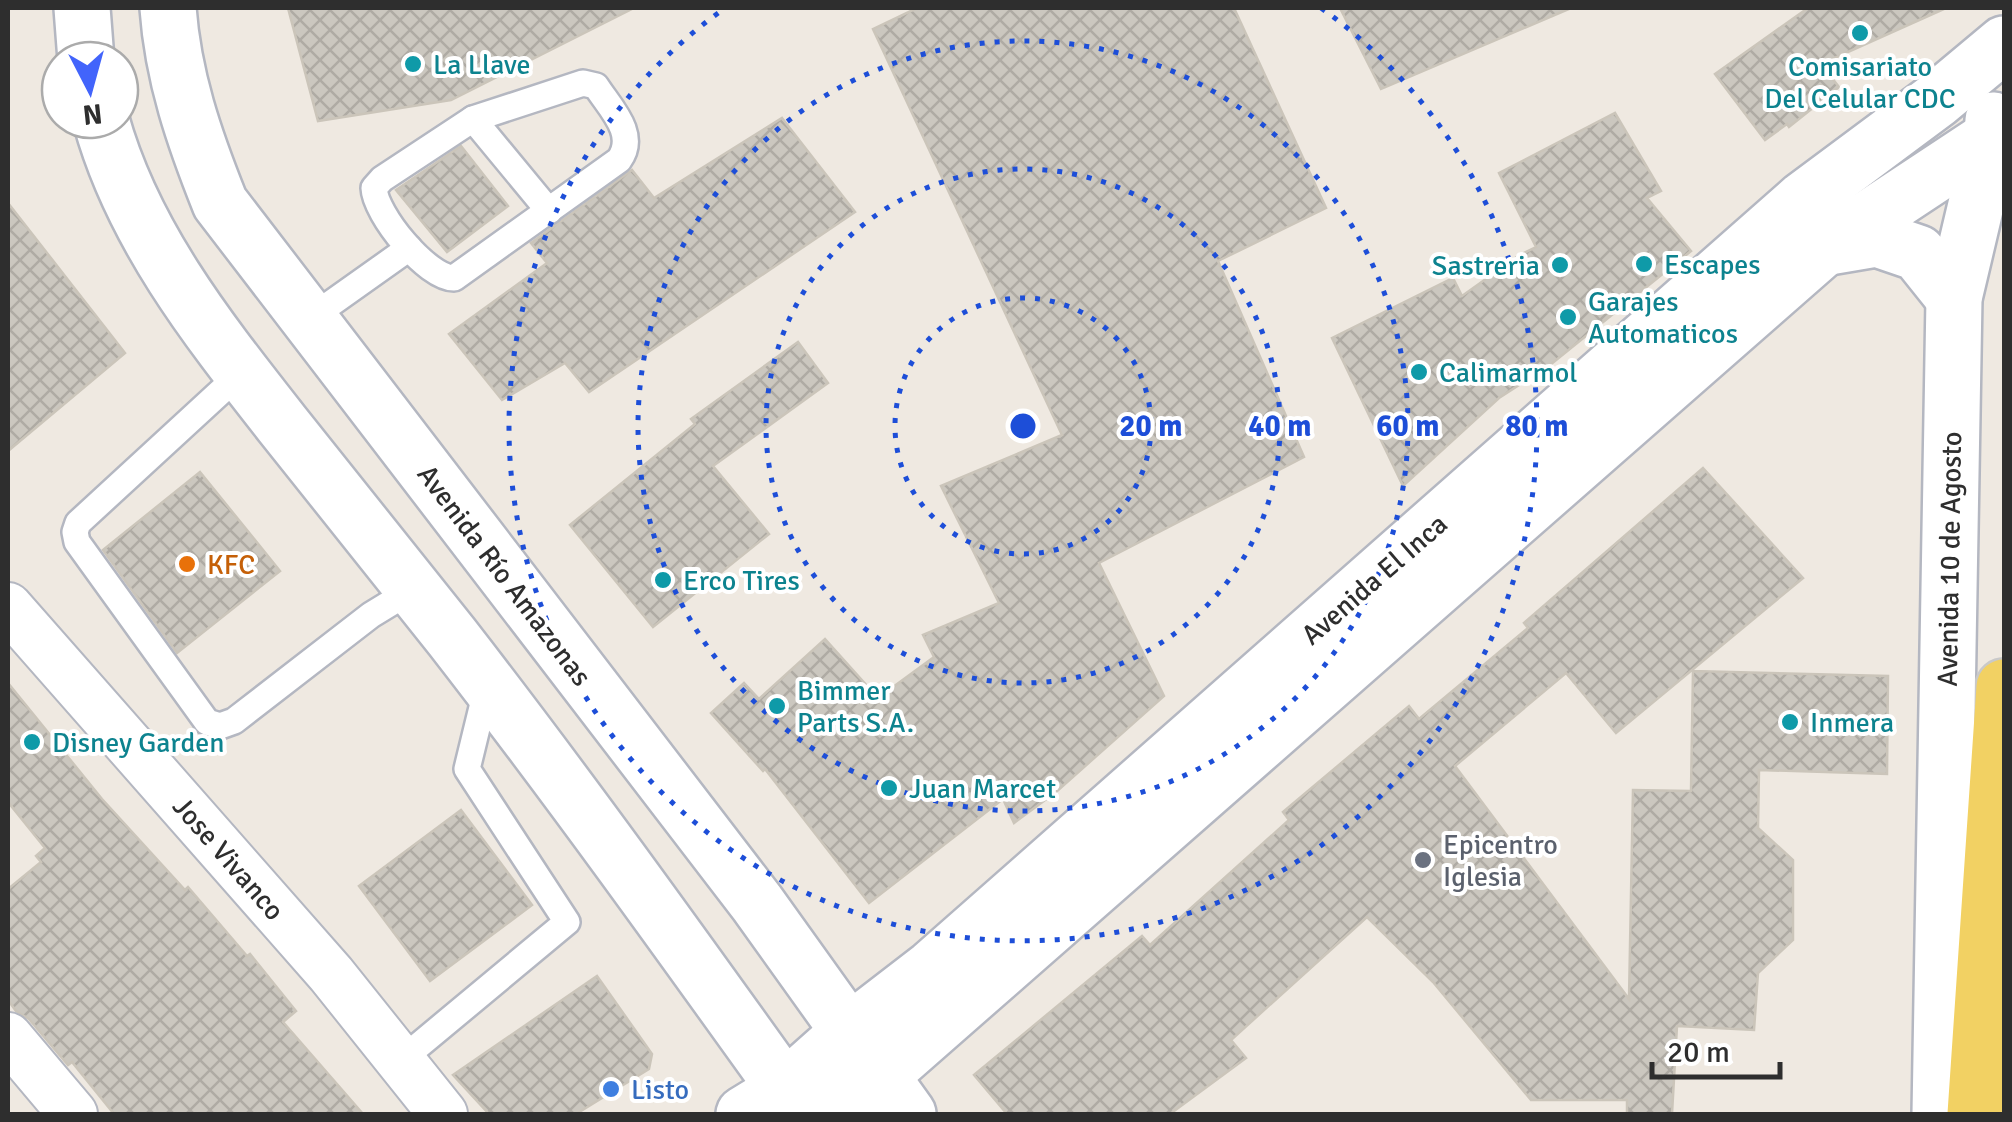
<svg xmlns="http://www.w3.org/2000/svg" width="2012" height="1122" font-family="Signika,sans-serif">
<defs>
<pattern id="building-cross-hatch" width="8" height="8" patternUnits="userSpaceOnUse" patternTransform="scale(2.5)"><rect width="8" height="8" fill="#cbc7bf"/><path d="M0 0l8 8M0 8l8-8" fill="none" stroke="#afaba4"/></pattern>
</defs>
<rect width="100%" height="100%" fill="#efe9e1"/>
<g fill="url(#building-cross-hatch)" stroke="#cbc5ba" stroke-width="2.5">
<polygon points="288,8 634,8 451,100 318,121"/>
<polygon points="917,8 1234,8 1326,208 1218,261 1304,457 1099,563 1164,696 1056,792 1014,823 1003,799 869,903 765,769 763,771 711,713 744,683 759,699 825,639 878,698 934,657 923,635 999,603 941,486 1062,435 873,29"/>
<polygon points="1340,8 1571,8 1381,89"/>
<polygon points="1808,8 1946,8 1821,64 1839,87 1789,127 1787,124 1765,140 1715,74"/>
<polygon points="1615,113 1661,191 1647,198 1691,251 1550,365 1499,398 1403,486 1332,338 1453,278 1462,296 1518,256 1536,247 1499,173"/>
<polygon points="782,118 855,212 589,392 565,363 502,400 449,334 547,263 531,243 632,170 654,198"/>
<polygon points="461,146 508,206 447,252 396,190"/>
<polygon points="8,203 125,353 8,451"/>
<polygon points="798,342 828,383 713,466 769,534 653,627 570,525 695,424 691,419"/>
<polygon points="1703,468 1803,578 1616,733 1566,673 1455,766 1629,999 1633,790 1691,791 1693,671 1888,676 1887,774 1759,770 1758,828 1793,860 1793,940 1758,973 1754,1030 1677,1026 1672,1114 1627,1114 1627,1100 1531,1100 1433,982 1367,917 1231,1040 1246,1058 1170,1114 1007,1114 974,1075 1142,936 1150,945 1289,820 1283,812 1409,706 1419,719 1528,628 1524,623"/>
<polygon points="200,472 280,571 177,653 103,550"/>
<polygon points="8,683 102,799 185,890 188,887 247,956 250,954 296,1011 283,1022 363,1114 114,1114 72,1062 68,1065 29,1019 16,1011 8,1000 8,889 41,862 36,856 45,848 8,802"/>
<polygon points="461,810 532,905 430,981 359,886"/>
<polygon points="597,976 652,1054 649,1069 576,1114 489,1114 453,1075"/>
</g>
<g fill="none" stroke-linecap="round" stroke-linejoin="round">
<defs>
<g id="lane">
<path d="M583 83 596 86C610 108 638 134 619 160L454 278C427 278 375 214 374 188L382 179 473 119Z"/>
<polyline points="473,119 549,211"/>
<polyline points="309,319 409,248"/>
<polyline points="241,373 78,523 75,532 77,542 207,722 220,726 234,721 371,615 412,590"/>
<polyline points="400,1061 567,922 467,769 487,687"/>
</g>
<g id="street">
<polyline points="8,607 331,974 443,1114"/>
<polyline points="8,1037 73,1114"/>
</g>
<g id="secondary">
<polyline points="82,8 86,60"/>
<path d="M168 8C173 77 194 138 220 203L757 903 908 1114"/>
<path d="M101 120C133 236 209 331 282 424 338 495 395 566 452 637 567 785 676 937 785 1089L808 1114"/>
<polyline points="1824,248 1877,239 1918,253 1954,298"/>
<polyline points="744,1114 785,1089 849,1032 932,968 1804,199 1937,100 2004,44"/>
<polyline points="832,1114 879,1077 1824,248 1992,137 2004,126"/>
<polyline points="1940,1114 1954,298 1992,137 1993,120"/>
</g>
<polyline id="primary" points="1975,1114 2004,687"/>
</defs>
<use href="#lane" stroke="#b4b7c1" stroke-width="30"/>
<use href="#street" stroke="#b4b7c1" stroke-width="52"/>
<use href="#secondary" stroke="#b4b7c1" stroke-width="60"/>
<use href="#primary" stroke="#c9c9c9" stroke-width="60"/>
<use href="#lane" stroke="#fff" stroke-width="25"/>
<use href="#street" stroke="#fff" stroke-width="48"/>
<use href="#secondary" stroke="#fff" stroke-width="55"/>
<use href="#primary" stroke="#f2d163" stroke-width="55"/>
</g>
<g fill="none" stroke="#1d4ed8" stroke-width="5" stroke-dasharray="5 10">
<circle cx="1023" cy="426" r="128"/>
<circle cx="1023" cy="426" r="257"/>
<circle cx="1023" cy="426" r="385"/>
<path d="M1321 8A514 514 0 1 1 725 8"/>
</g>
<g fill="#0f9aa8" stroke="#fff" stroke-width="4">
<circle cx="1860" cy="33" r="10"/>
<circle cx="413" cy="64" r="10"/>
<circle cx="1644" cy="264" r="10"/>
<circle cx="1560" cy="265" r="10"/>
<circle cx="1568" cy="317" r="10"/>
<circle cx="1419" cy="372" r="10"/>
<circle cx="663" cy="580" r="10"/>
<circle cx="777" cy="706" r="10"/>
<circle cx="1790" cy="722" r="10"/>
<circle cx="32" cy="742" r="10"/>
<circle cx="889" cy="788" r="10"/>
</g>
<circle fill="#e8710a" stroke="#fff" stroke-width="4" cx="187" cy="564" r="10"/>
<circle fill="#6b7280" stroke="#fff" stroke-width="4" cx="1423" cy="860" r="10"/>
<circle fill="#3f7fe0" stroke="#fff" stroke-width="4" cx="611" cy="1089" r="10"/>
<g text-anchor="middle" stroke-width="8" stroke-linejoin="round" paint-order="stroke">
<g font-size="28" fill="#0d838f" stroke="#fff" text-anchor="start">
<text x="433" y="74">La Llave</text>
<text x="1860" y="76" text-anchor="middle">Comisariato<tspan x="1860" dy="32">Del Celular CDC</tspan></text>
<text x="1664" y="274">Escapes</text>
<text x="1540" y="275" text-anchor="end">Sastreria</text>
<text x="1588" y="311">Garajes<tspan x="1588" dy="32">Automaticos</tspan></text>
<text x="1439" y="382">Calimarmol</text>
<text x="683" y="590">Erco Tires</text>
<text x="797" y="700">Bimmer<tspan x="797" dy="32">Parts S.A.</tspan></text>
<text x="1810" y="732">Inmera</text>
<text x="52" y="752">Disney Garden</text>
<text x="909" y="798">Juan Marcet</text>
</g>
<g font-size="28" fill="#2e2e2e" stroke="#fff">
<text transform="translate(1949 559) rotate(-89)" y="10">Avenida 10 de Agosto</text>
<text transform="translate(505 575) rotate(53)" y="10">Avenida Río Amazonas</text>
<text transform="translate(1374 579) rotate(-41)" y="10">Avenida El Inca</text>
<text transform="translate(229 858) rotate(49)" y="10">Jose Vivanco</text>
</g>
<g font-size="28" fill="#c56008" stroke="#fff" text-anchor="start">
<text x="207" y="574">KFC</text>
</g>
<g font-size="28" fill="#5b616d" stroke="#fff" text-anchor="start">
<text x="1443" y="854">Epicentro<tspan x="1443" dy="32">Iglesia</tspan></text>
</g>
<g font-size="28" fill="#366cbe" stroke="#fff" text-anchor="start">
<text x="631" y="1099">Listo</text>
</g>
</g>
<circle cx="1023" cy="426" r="15" fill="#1d4ed8" stroke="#fff" stroke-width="5"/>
<g font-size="30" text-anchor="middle" font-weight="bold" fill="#1d4ed8" stroke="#fff" stroke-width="8" stroke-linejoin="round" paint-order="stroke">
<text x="1151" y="436">20 m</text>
<text x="1280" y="436">40 m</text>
<text x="1408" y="436">60 m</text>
<text x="1537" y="436">80 m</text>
</g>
<rect width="2012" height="1122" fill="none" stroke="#2e2e2e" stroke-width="20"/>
<g transform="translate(90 90) rotate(174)"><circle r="48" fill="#ffffff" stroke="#ababab" stroke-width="2.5"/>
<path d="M0-8L18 38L0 25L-18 38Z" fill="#4264fb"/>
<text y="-15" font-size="28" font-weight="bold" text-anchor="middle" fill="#2e2e2e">N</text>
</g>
<path d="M1652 1062v15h128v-15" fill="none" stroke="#2e2e2e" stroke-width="5"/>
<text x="1667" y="1062" font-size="30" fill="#2e2e2e" stroke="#ffffff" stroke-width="8" paint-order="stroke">20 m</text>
</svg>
